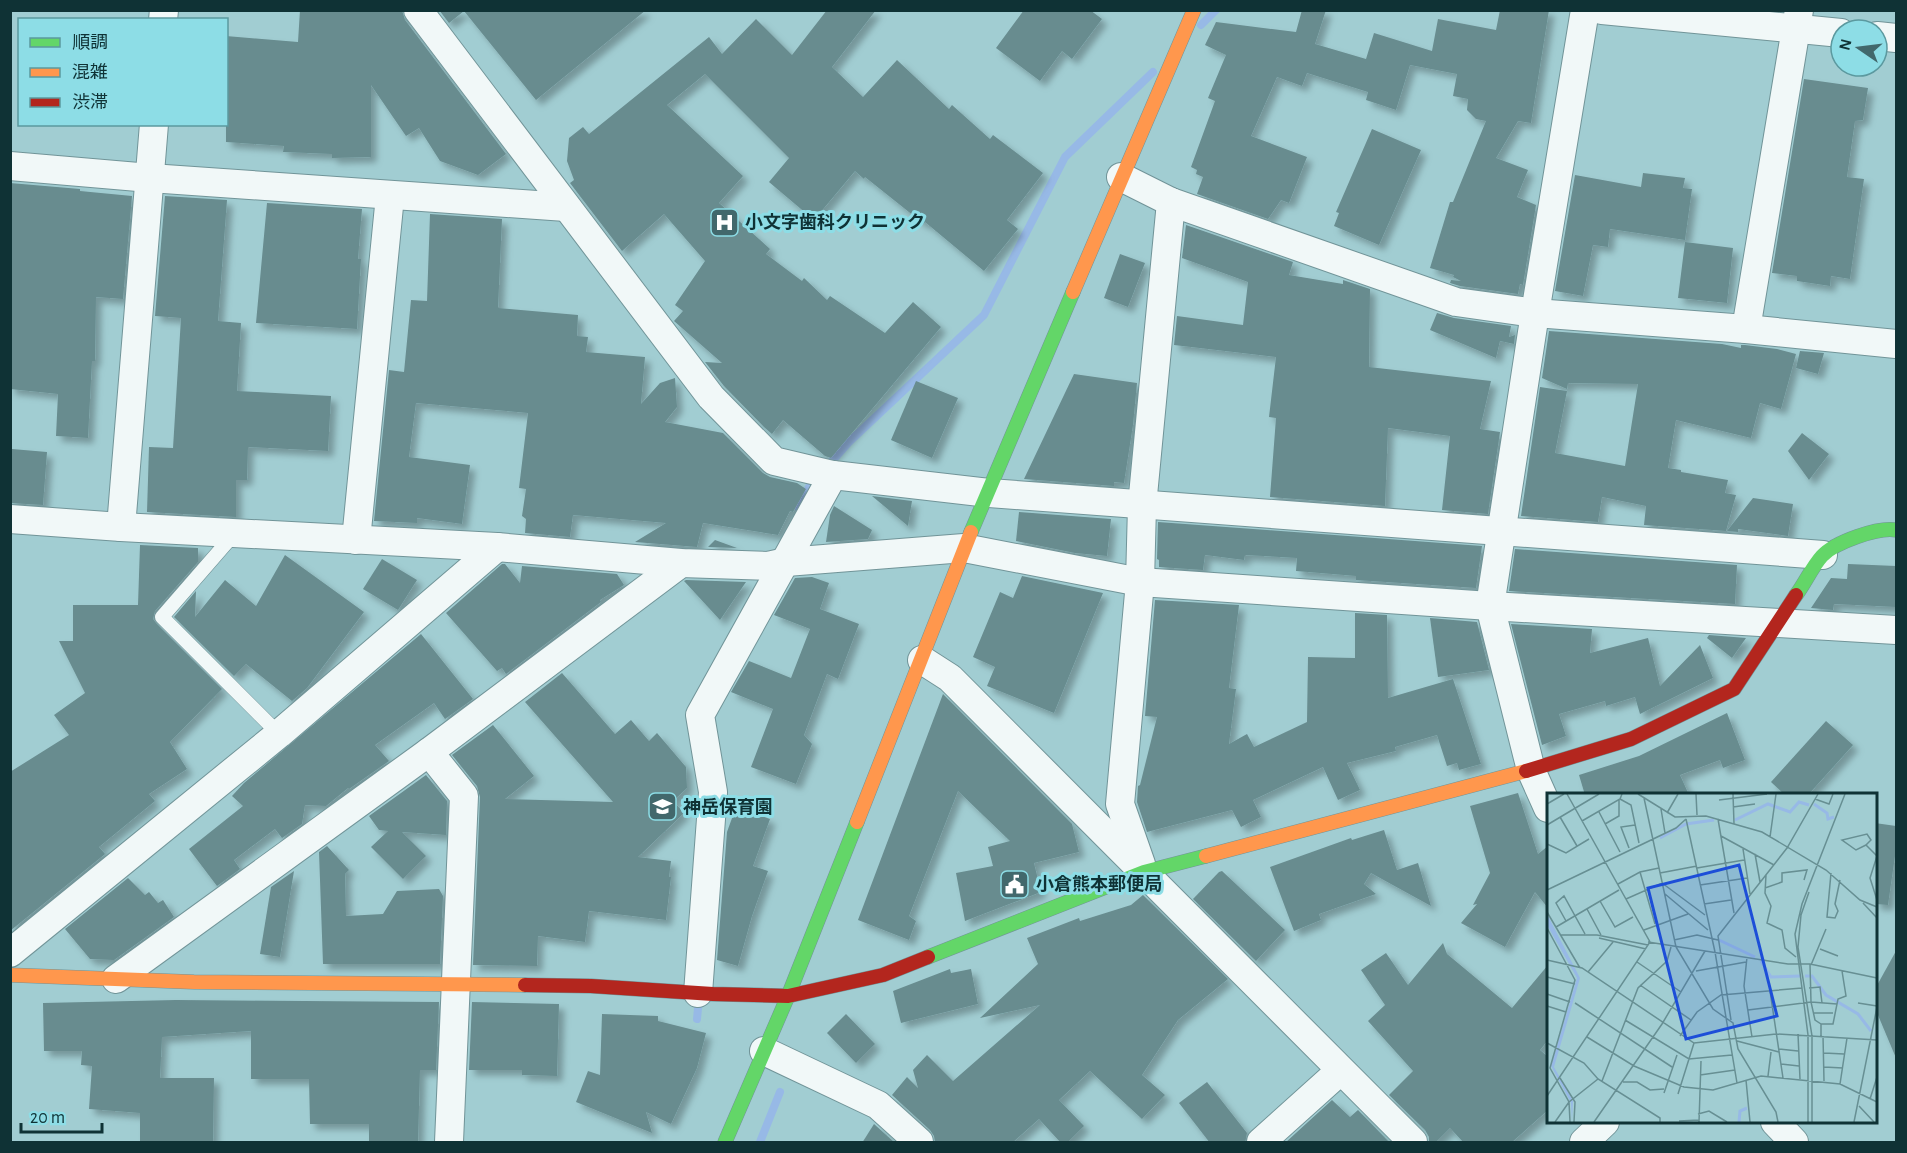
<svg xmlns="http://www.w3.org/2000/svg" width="1907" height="1153" font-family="'Alegreya Sans','Noto Sans JP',sans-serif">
<defs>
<filter id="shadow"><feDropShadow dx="5.5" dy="5.5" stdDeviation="3" flood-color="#0004"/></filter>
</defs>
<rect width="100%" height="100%" fill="#a1cdd2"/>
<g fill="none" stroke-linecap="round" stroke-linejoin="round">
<g stroke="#97b9e6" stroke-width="8">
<polyline points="1201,25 1216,10"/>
<polyline points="799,508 809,487 849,442 984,315 1065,157 1153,72"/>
<polyline points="697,1019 699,998"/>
<polyline points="760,1142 780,1092"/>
</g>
</g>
<g fill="#688c8f" filter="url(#shadow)">
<polygon points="300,10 402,10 405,20 506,154 478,175 440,161 419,128 406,136 371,85 371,157 332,158 332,154 283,152 284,146 226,142 226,36 298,42"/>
<polygon points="439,10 646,10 536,100 464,11 449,23"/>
<polygon points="827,10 876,10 832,67 863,97 897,60 949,109 952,105 990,139 993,135 1043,173 1007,220 1018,229 984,271 925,222 924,224 865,177 864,179 855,171 814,220 769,182 789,158 705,74 667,105 743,176 719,203 770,249 766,254 802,281 804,278 827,300 830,296 885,333 913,302 941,327 831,458 825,456 783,420 772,434 764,427 724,386 705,362 722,363 674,321 683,311 675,305 705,261 664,214 622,251 570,183 574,180 567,161 569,138 583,127 589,134 709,37 722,54 756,19 792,55"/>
<polygon points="1024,10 1090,10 1102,19 1072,59 1062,51 1040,81 996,48"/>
<polygon points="1302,10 1326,10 1315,44 1366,59 1374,33 1432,51 1438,19 1496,30 1500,10 1549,10 1531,123 1518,121 1496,158 1528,170 1517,197 1536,205 1523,285 1520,284 1518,294 1460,286 1450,283 1451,280 1461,281 1453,277 1454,275 1430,268 1450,202 1453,202 1486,121 1476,119 1467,110 1468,99 1453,96 1457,74 1410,65 1396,110 1366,100 1368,92 1307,73 1302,86 1277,77 1251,136 1307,157 1289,203 1281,200 1268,219 1197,194 1203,177 1196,174 1197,170 1191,167 1215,101 1208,98 1226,55 1205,45 1216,22 1296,32"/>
<polygon points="1804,79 1868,88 1863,120 1855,121 1847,177 1864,179 1850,279 1831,276 1830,286 1797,281 1797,276 1772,273"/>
<polygon points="1372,129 1421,150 1379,245 1334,226 1339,213 1336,212"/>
<polygon points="1643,173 1685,178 1683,188 1692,189 1685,240 1610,229 1608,247 1593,245 1583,296 1555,291 1575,175 1641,187"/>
<polygon points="10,183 80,189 80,191 132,196 123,299 96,297 95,361 92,361 88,438 56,436 58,394 10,389"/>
<polygon points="165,196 227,200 218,321 241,323 237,391 331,396 328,451 248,447 247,480 236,480 236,517 147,512 149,447 173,448 181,318 155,316"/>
<polygon points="267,203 362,209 358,259 361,259 357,329 256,323"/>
<polygon points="430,214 502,219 498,308 578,315 577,336 588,337 586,352 645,357 641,404 660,383 675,378 677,407 665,422 723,433 763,473 770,477 797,483 806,489 793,512 790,511 778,535 703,523 697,547 635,542 666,523 573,515 570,537 525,533 526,519 522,516 526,489 519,488 528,413 416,403 409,457 470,465 462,524 417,518 417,523 374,521 389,370 404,372 411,300 427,301"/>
<polygon points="1186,225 1293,262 1289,275 1343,284 1343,280 1370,289 1369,367 1491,381 1480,429 1500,432 1488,514 1442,510 1450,436 1388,428 1385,506 1270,497 1276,418 1269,417 1276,357 1174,345 1177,316 1243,325 1248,282 1182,258"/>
<polygon points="1685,242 1733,248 1727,303 1678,298"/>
<polygon points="1120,254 1145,263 1128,307 1104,298"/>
<polygon points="1437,313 1454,318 1511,326 1509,337 1515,335 1514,344 1500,341 1496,358 1430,330"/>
<polygon points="1549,331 1722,344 1741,348 1741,345 1745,345 1777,349 1796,354 1781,409 1760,403 1751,438 1676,420 1668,468 1681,470 1681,472 1728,480 1725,493 1736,495 1726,531 1644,525 1646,506 1602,497 1598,522 1521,516 1540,387 1567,391 1555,453 1625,466 1638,384 1568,383 1567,389 1542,378"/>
<polygon points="1800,351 1824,353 1818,374 1796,368"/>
<polygon points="1074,374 1137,383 1133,425 1124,483 1114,482 1114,486 1024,479"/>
<polygon points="916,381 958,398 932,458 891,440"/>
<polygon points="1802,433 1829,454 1809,480 1788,451"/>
<polygon points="12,449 47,452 43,505 10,503"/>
<polygon points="872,496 912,501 908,526"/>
<polygon points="1753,498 1793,504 1788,536 1738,529 1738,532 1727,531"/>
<polygon points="834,506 872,530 868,539 826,542 830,515"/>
<polygon points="1019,512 1111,519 1107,556 1075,553 1016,541"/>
<polygon points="1158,522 1482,546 1476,588 1356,580 1356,576 1296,571 1297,558 1245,555 1244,560 1205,555 1203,570 1159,567 1159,560 1157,559"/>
<polygon points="715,540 737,548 708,547"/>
<polygon points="140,545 198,548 198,562 155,611 153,619 156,623 222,689 170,742 187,769 149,794 155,801 99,847 105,854 10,931 10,772 69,735 54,715 85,693 59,641 73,641 73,605 138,605"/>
<polygon points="1515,549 1737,565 1735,604 1509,591"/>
<polygon points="285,555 364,612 307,688 292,701 246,664 234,676 174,617 196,591 195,617 225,580 256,606"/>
<polygon points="382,559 417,580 398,610 363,589"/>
<polygon points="502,564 505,564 520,583 522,566 617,574 624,585 600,600 601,602 506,674 502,668 497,671 446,613"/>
<polygon points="1848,564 1896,566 1896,607 1834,604 1833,610 1811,608 1831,578 1847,579"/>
<polygon points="1022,576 1103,593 1054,713 987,686 995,667 973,657 1000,592 1013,598"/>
<polygon points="812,577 829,583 820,609 859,624 838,679 827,674 804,735 812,744 796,784 751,767 773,709 731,692 749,661 791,678 810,629 774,615 795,578"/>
<polygon points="686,580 746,582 720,620 684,581"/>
<polygon points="1155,600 1239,605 1229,688 1236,689 1229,744 1247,734 1254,747 1307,722 1308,657 1355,658 1355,613 1387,615 1388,698 1453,679 1481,764 1459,770 1457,763 1447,766 1437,735 1395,747 1396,751 1347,763 1360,790 1338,800 1323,767 1253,800 1261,817 1241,827 1232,810 1147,832 1137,802 1138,786 1140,785 1157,717 1145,716"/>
<polygon points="1430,618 1477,622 1489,670 1438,677"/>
<polygon points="1511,624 1592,629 1590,653 1648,638 1660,686 1700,645 1713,678 1640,714 1635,697 1606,706 1605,701 1559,714 1566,736 1542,745"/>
<polygon points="421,634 473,699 445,719 434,703 375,745 389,761 349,789 348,788 326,806 305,805 302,824 282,838 275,829 234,860 240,869 217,886 189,849 243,806 232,796 244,783"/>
<polygon points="1709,635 1746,638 1732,658 1707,638"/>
<polygon points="562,673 615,734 631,720 649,741 657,733 686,767 687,788 673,801 684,813 638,857 671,861 669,877 671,877 666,920 589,911 585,942 538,936 537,966 473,965 480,797 477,786 452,755 493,725 534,776 505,799 613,802 525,702"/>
<polygon points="943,694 1072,824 1079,852 1034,863 1041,892 965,921 956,873 993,866 988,847 1010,841 958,791 909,916 916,921 909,940 858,920"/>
<polygon points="1727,713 1745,760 1723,768 1720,760 1680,775 1689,795 1585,795 1579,775 1639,756"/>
<polygon points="1826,721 1853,745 1808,795 1785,795 1771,782"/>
<polygon points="426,775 447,801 446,835 402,832 426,856 403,879 371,847 388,831 379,830 369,816"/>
<polygon points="1518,793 1538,854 1548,846 1548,908 1535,892 1505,947 1461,923 1477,904 1473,905 1490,873 1470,806"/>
<polygon points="736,807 770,819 753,866 768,871 752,916 738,966 717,960 727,832"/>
<polygon points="1875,823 1896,826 1896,849 1888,905 1875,904"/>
<polygon points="1384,830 1397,870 1418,863 1431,906 1371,873 1364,884 1376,894 1319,914 1321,920 1294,931 1270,867 1351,838 1352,840"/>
<polygon points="327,846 349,870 345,874 346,916 383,914 397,891 439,889 443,896 440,964 323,964 319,852"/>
<polygon points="294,871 280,957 260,954 271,887"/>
<polygon points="1222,871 1285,930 1256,961 1193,899 1219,872"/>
<polygon points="128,878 145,895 149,892 158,903 163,900 174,917 114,960 90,959 65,929"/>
<polygon points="1143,895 1228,979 1178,1020 1142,1075 1165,1095 1142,1119 1090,1071 1059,1100 1084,1126 1067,1143 1061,1143 1039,1119 1012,1143 935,1143 934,1136 930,1130 892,1095 907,1077 918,1088 913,1070 927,1055 953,1081 1040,1005 980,1018 1038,964 1027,938 1079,918 1080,921 1131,905"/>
<polygon points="1443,943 1447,954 1512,1008 1548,965 1548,1040 1540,1050 1548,1057 1548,1110 1511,1143 1464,1143 1450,1128 1435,1143 1429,1143 1429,1137 1425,1130 1389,1095 1413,1071 1368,1021 1385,1005 1361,970 1386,953 1408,985"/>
<polygon points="1896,951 1896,1058 1875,1008 1875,989"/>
<polygon points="950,969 951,973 971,969 978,1004 901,1023 893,991"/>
<polygon points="176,1000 439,1002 436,1070 420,1070 418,1143 369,1143 369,1124 310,1124 309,1079 251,1079 251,1031 162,1037 160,1078 214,1078 213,1143 140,1143 140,1113 89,1109 92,1066 81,1065 82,1051 44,1051 43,1003"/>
<polygon points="472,1002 559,1004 557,1076 522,1075 522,1070 469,1070"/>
<polygon points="602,1014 658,1016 658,1021 706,1033 697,1068 671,1124 646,1112 652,1133 576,1102 588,1071 600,1075"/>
<polygon points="846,1014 875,1044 856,1063 827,1033"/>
<polygon points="1207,1082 1247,1133 1245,1143 1210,1143 1179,1103"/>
<polygon points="1332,1100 1350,1117 1358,1110 1390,1143 1285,1143"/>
<polygon points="874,1124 895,1143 862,1143"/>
</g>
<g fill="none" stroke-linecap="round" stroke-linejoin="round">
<defs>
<polyline id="lane" points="235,533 162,617 279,734"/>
<g id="street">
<polyline points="418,10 711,397 774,461 833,475 989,493 1823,555"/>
<polyline points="1602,10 1841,33"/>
<polyline points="163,20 164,10"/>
<polyline points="1877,36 1896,38"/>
<polyline points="10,166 150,178 566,207"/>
<polyline points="1121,177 1171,202 1456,302 1535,313 1746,329 1896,344"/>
<polyline points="1746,329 1799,10"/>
<polyline points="10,519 121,527 497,547 681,563 768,566 786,562 964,548 1140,582 1490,606 1896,630"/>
<polyline points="121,527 154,124"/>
<polyline points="356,540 390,196"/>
<polyline points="922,660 950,678 1413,1142"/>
<polyline points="429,752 464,796 449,1142"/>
<polyline points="1548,808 1531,770 1490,606 1535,313 1585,10"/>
<polyline points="1141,864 1120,804 1140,582 1142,506 1171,202"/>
<polyline points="10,953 279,734 497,547"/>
<polyline points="116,979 429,752 681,563"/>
<polyline points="698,993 713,792 700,715 833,475"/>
<polyline points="764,1051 878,1105 919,1142"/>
<polyline points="1775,1122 1794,1142"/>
<polyline points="1261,1142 1340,1071"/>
<polyline points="1584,1142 1605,1122"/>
</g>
<g id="fast">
<polyline points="971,532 1073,292"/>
<path d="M1796 595C1805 583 1812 567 1822 556 1835 542 1878 527 1896 530"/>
<polyline points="928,957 1144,872 1206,856"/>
<polyline points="725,1142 788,996 857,822"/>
</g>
<g id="slow">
<polyline points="1073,292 1194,10"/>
<polyline points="857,822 971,532"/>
<polyline points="1206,856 1526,771"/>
<polyline points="10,975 194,982 525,985"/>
</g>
<g id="jam">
<polyline points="1526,771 1631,739 1734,689 1796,595"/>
<polyline points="525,985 591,986 713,994 788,996 883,975 928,957"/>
</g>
</defs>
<use href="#lane" stroke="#719498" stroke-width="15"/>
<use href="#street" stroke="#719498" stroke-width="30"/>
<use href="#fast" stroke="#719498" stroke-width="15"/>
<use href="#slow" stroke="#719498" stroke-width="15"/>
<use href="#jam" stroke="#719498" stroke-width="15"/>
<use href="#lane" stroke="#f1f8f8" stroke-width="14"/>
<use href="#street" stroke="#f1f8f8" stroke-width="28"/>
<use href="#fast" stroke="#63d668" stroke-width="14"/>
<use href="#slow" stroke="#ff974d" stroke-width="14"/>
<use href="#jam" stroke="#b3261e" stroke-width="14"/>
</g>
<defs>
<symbol id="hospital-square" viewBox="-11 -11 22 22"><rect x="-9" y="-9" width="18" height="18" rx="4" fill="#42686c" stroke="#8ddde6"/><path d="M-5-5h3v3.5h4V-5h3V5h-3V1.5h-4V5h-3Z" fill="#fff"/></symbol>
<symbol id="school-square" viewBox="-11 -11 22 22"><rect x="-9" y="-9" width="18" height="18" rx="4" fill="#42686c" stroke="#8ddde6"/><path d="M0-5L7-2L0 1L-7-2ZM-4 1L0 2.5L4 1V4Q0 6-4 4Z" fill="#fff"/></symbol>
<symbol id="civic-square" viewBox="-11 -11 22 22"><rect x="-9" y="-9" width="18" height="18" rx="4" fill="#42686c" stroke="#8ddde6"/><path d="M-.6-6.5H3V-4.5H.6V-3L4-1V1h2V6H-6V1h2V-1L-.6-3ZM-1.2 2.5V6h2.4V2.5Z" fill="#fff"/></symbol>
</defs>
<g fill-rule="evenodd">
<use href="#hospital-square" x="708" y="206" width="33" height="33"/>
<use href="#school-square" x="646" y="790" width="33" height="33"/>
<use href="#civic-square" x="998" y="868" width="33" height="33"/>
</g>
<g text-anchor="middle" stroke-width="6" stroke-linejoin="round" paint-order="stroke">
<g font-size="18" font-weight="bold" fill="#0f3235" stroke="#8ddde6" text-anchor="start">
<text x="745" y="228">小文字歯科クリニック</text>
<text x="683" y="813">神岳保育園</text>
<text x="1036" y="890">小倉熊本郵便局</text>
</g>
</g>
<g transform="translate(1547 793)">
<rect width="330" height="330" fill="#a1cdd2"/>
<path d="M0 121 33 185 7 274 26 308 25 328 24 310 4 273 30 185 0 132Z" fill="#97b9e6"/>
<path fill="none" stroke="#97b9e6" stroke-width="3" d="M267 11 280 20 281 26 287 24M188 27 221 11 243 19 252 9 262 12M113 45 139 31 167 27M172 147 208 164M214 168 224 184 253 183M258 183H265L279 202 311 221 324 238M192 329 193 318 200 315"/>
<path fill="none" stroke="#678f93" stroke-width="1.5" d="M91 1 128 24 159 23 215 39 279 77 313 107 330 114M149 1 150 22M186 1 187 31M97 5 129 154 166 216 186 230 191 256 229 319 231 329M73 6 84 12 92 50M268 6 282 11 286 1M172 7 220 1M0 11 17 1M186 14 208 11M114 16 118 40M52 19 73 59M120 20 131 1M13 24 30 53M139 26 168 159 190 290M171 26 187 120M35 28 73 6 75 1M58 31 72 23V7M0 32 52 1M174 43 227 72M223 44 229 1M0 51 19 60 42 46M319 52 309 57 295 47 320 41 324 47 319 52 330 63M82 55 74 34 88 32M196 56 203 101M208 61 213 89M330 63 323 85 330 107M150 75 197 67M93 79 108 131M113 80 150 73M284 80 280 124 288 125 291 118 288 111 293 87M219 82 218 100 224 113 220 130 235 137 238 155 249 164M71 91 93 79 112 75M153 92 200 85M218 95 235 89V80L260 77 257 87M0 97 129 35 139 26M262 99 254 122 251 154 265 243V329M118 101 161 137M79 106 115 90 158 122M53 108 68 134 86 124M316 110 330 125M157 111 184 107M40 116 54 142M0 119 33 175M19 128 9 110 17 103 38 141M9 134 72 97M0 135 28 187 3 275 22 309 23 329M97 137 141 121M14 142H50L101 152M52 145 99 156M127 147 150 142 171 147M101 149 241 171H263L330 185M273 156 291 163M200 164 197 193 205 244M0 167 35 175 147 250 229 241 330 247M90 169 134 199M263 171 264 209 268 227 274 231M264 172 279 136M149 178 199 169M41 179 66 149M0 184 28 191M93 192 144 227M262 195 273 194 275 210M223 198 236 285M0 201 23 209M28 210 125 274M311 210 330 213M0 213 19 219M201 217 264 209 290 211M267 220H286M78 227 142 266 185 262M184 227 171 143 240 55 271 1M251 241 253 286M133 243 150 219 174 202 255 195M274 243V231H286L291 206 299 203 295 178M276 243 277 288M40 244 87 273 137 294 166 297 214 283 293 291 330 309M190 248 232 259M0 250 37 270 51 286 113 325V329M232 256 251 258M277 260 297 261M234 271 252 273M277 274 296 275M153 282 188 277M221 283 224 259M13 285 28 309 27 329M199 287 203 329M55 288 91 195 120 168 124 154M76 289H90L103 297 117 296M293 291 300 245M117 300 130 262M131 301 147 250M0 303 103 149 20 1M323 306 330 284M312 313 327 329M151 321 162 318 180 329M132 328 152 327M8 329 22 309 51 286M47 329 115 231 158 158M152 329 154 268M261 329V242L248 141 255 111 298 1M307 329 330 214"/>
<path fill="#1d4ed8" fill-opacity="0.15" stroke="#1d4ed8" stroke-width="3" d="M192 72 230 223 139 246 101 95Z"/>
<rect width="330" height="330" fill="none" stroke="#0f3235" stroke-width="3"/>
</g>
<rect width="1907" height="1153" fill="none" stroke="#0f3235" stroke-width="24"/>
<rect x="18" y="18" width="210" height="108" fill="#8ddde6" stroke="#5b999f" stroke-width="1.5"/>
<rect x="30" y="38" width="30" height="9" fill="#63d668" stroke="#5b999f" stroke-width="1.5"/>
<text x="72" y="48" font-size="18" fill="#0f3235">順調</text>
<rect x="30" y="68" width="30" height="9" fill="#ff974d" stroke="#5b999f" stroke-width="1.5"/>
<text x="72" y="78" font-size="18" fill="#0f3235">混雑</text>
<rect x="30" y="98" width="30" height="9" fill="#b3261e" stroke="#5b999f" stroke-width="1.5"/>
<text x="72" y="108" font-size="18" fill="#0f3235">渋滞</text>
<g transform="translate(1859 48) rotate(284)"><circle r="28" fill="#8ddde6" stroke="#5b999f" stroke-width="1.5"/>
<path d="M0-4.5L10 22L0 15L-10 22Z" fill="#42686c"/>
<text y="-9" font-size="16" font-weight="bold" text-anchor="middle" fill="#0f3235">N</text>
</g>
<path d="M21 1123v9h81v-9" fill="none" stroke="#0f3235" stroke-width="3"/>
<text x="30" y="1123" font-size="18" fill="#0f3235" stroke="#8ddde6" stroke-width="4.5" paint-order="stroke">20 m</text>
</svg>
